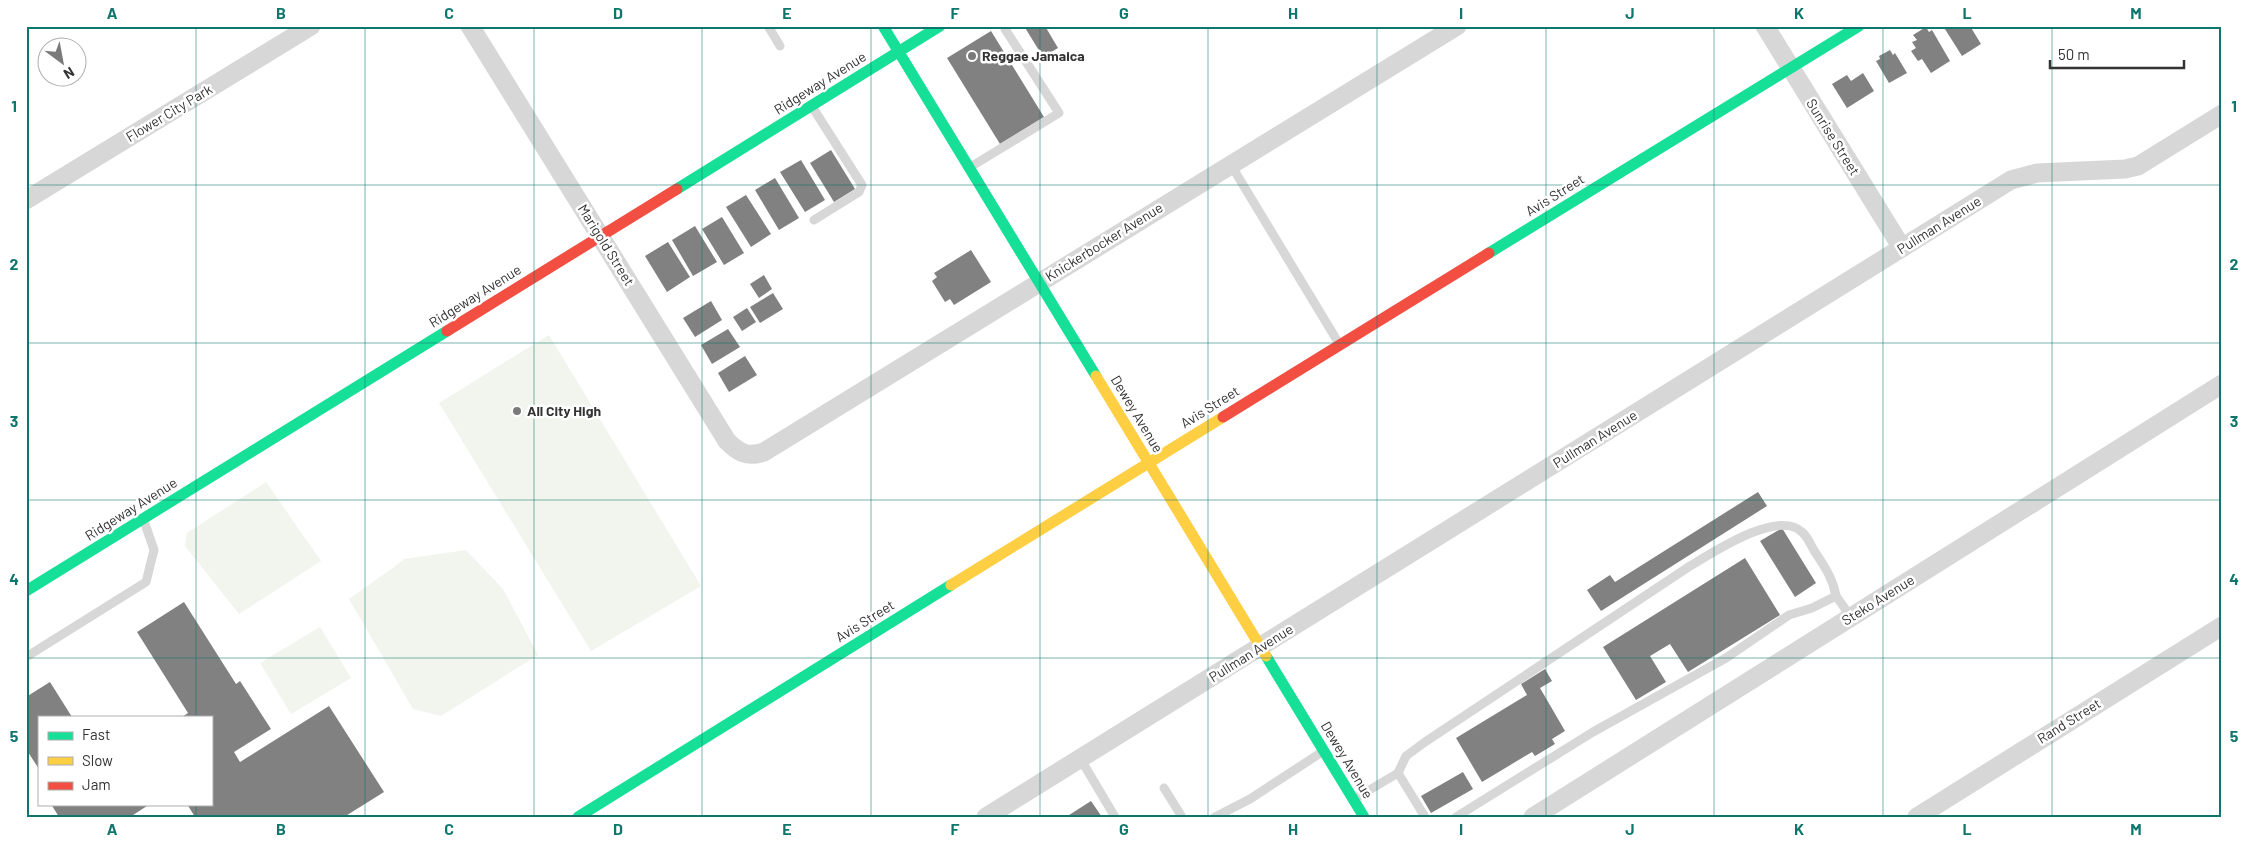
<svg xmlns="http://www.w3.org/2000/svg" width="2248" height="843" font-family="Barlow,sans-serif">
<rect width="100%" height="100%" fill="#fff"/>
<g fill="#f1f5ed">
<polygon points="549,335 701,586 591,651 439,403"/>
<polygon points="266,482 321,561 239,614 185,546 187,533"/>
<polygon points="466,550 503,589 538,655 441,716 413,709 349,599 405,559"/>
<polygon points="320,627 351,678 291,714 260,663"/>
</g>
<g fill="#818181">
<polygon points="1024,26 1045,26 1058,48 1043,57"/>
<polygon points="1943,26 1970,26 1981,44 1962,56"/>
<polygon points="1926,27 1929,32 1932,30 1950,61 1931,73 1922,59 1918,61 1911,51 1916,48 1912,42 1917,40 1913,35"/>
<polygon points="991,31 1044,117 1000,144 947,58"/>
<polygon points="1890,50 1893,55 1895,53 1907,73 1889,83 1876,61 1880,59 1879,56"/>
<polygon points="1863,73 1874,91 1847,108 1832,84 1847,75 1851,81"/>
<polygon points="831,150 855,189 834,202 810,163"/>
<polygon points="801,160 825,200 805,212 780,172"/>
<polygon points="775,178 799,218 779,230 755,190"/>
<polygon points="746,195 771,234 751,247 726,207"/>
<polygon points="722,217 744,253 724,265 702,229"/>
<polygon points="695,226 717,262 693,276 672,240"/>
<polygon points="668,242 690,277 667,292 645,256"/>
<polygon points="971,250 991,282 954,305 950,299 945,302 932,281 937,277 934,273"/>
<polygon points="764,275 772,289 759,298 750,284"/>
<polygon points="773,293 783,309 760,323 750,307"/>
<polygon points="711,301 722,320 695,337 683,318"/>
<polygon points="747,308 756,322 742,331 733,317"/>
<polygon points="728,329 740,347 712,364 701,345"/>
<polygon points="745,356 757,375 729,392 718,373"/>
<polygon points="1758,492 1767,506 1601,611 1587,590 1610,575 1615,582"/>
<polygon points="1782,528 1816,583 1795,597 1760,541"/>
<polygon points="1745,558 1780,615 1688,672 1670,644 1650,656 1666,682 1636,700 1603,647"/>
<polygon points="184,602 236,684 240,681 271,729 234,752 240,762 329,706 384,792 344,817 195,817 187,804 211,804 211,717 182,717 188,713 137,632"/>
<polygon points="1545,669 1552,681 1540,688 1565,731 1552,739 1555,744 1535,756 1532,752 1482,782 1456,738 1527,695 1521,684"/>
<polygon points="50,682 72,717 39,717 39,769 26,749 26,697"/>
<polygon points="1463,772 1473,789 1431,813 1421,796"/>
<polygon points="1091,801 1102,817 1066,817"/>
<polygon points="51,804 150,804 130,817 59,817"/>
</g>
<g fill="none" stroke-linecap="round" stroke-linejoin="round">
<g stroke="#d7d7d7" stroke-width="9">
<polyline points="768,26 780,46"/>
<polyline points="813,108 862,185 859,192 814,220"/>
<polyline points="1231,165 1338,342"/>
<polyline points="972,166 1059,113 1005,29"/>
<polyline points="26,657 146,582 154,550 144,521"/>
<polyline points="1080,758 1115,817"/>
<polyline points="1398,773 1425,817"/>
<polyline points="1164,788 1182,817"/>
<path d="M1356 798 1398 773 1406 756 1425 742 1690 566C1714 552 1778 509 1802 532 1808 537 1811 546 1815 552 1825 567 1833 579 1836 596"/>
<polyline points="1215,817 1250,799 1322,752"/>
<polyline points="1456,817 1593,732 1726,658 1789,615 1812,608 1836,596 1851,617"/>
</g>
<g stroke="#d7d7d7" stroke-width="19">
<path d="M470 26 727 441C738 452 747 458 764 452L1457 26"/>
<polyline points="1765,26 1902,248"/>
<polyline points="26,200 311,26"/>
<polyline points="986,817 2011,180 2037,173 2125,169 2138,166 2222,114"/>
<polyline points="1533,817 2222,384"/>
<polyline points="1917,817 2222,626"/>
</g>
<g stroke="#16e098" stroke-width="11">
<polyline points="883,26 1096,376"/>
<polyline points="677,189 940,26"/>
<polyline points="1489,253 1859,26"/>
<polyline points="26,591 447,331"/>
<polyline points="1266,656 1364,817"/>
<polyline points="578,817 951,585"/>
</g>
<g stroke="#ffcf43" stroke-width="11">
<polyline points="1096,376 1266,656"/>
<polyline points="951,585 1223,417"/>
</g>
<g stroke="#f24e42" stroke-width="11">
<polyline points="447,331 677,189"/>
<polyline points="1223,417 1489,253"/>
</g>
</g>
<path fill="none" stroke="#0f766e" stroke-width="1" stroke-opacity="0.55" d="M196 26V717M365 26V817M534 26V817M702 26V817M871 26V817M1040 26V817M1208 26V817M1377 26V817M1546 26V817M1714 26V817M1883 26V817M2052 26V817M26 185H2222M26 343H2222M26 500H2222M26 658H2222M196 804V817"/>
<g fill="#7a7a7a" stroke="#fff" stroke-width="2">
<circle cx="972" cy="56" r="5"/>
<circle cx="517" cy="411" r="5"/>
</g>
<g text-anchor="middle" stroke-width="5" stroke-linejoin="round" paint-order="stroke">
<g font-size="14" font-weight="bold" fill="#333" stroke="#fff" text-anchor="start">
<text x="982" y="61">Reggae Jamaica</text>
<text x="527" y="416">All City High</text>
</g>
<g font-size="14" fill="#333" stroke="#fff">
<text transform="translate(820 83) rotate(-32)" y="5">Ridgeway Avenue</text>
<text transform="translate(169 113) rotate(-31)" y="5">Flower City Park</text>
<text transform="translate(1833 137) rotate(58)" y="5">Sunrise Street</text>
<text transform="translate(1555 195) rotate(-32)" y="5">Avis Street</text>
<text transform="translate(1939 225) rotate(-32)" y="5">Pullman Avenue</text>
<text transform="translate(1104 242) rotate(-32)" y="5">Knickerbocker Avenue</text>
<text transform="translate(606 245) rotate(58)" y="5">Marigold Street</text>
<text transform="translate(475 296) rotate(-32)" y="5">Ridgeway Avenue</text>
<text transform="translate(1210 407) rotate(-32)" y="5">Avis Street</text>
<text transform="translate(1137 414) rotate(59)" y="5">Dewey Avenue</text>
<text transform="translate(1595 439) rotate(-32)" y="5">Pullman Avenue</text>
<text transform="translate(131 509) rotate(-32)" y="5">Ridgeway Avenue</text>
<text transform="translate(1878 600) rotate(-32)" y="5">Steko Avenue</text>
<text transform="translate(865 621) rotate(-32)" y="5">Avis Street</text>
<text transform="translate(1251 653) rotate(-32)" y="5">Pullman Avenue</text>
<text transform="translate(2069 721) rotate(-32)" y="5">Rand Street</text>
<text transform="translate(1347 760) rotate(59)" y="5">Dewey Avenue</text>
</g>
</g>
<rect width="2248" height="843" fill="none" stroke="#ffffff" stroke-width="55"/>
<rect x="38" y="716" width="175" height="90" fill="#ffffff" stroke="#adadad"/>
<rect x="48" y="732" width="25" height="8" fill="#16e098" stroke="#adadad"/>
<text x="82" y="740" font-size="15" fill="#333333">Fast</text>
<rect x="48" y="757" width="25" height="8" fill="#ffcf43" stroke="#adadad"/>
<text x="82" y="766" font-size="15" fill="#333333">Slow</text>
<rect x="48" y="782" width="25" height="8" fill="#f24e42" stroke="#adadad"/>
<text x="82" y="790" font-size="15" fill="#333333">Jam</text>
<g transform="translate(62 62) rotate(148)"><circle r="24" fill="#ffffff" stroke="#adadad"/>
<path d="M0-4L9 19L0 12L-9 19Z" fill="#7a7a7a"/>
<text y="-8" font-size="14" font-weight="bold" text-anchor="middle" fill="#333333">N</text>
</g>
<path d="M2050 60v8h134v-8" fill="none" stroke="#333333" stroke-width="2.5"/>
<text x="2058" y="60" font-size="15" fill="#333333" stroke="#ffffff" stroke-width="4" paint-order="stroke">50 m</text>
<rect x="28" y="28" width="2192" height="788" fill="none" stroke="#0f766e" stroke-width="2"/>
<g font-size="16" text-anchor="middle" font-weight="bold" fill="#0f766e">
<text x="112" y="19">A</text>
<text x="281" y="19">B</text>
<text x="449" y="19">C</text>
<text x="618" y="19">D</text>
<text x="787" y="19">E</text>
<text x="955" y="19">F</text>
<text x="1124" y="19">G</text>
<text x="1293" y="19">H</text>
<text x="1461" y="19">I</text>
<text x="1630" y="19">J</text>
<text x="1799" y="19">K</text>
<text x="1967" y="19">L</text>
<text x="2136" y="19">M</text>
<text x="14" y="112">1</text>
<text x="2234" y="112">1</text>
<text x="14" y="270">2</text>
<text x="2234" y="270">2</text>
<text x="14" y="427">3</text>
<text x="2234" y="427">3</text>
<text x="14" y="585">4</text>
<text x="2234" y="585">4</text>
<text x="14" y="742">5</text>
<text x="2234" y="742">5</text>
<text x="112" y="835">A</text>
<text x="281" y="835">B</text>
<text x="449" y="835">C</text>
<text x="618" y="835">D</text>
<text x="787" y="835">E</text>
<text x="955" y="835">F</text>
<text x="1124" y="835">G</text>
<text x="1293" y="835">H</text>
<text x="1461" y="835">I</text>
<text x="1630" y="835">J</text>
<text x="1799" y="835">K</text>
<text x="1967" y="835">L</text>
<text x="2136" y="835">M</text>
</g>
</svg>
